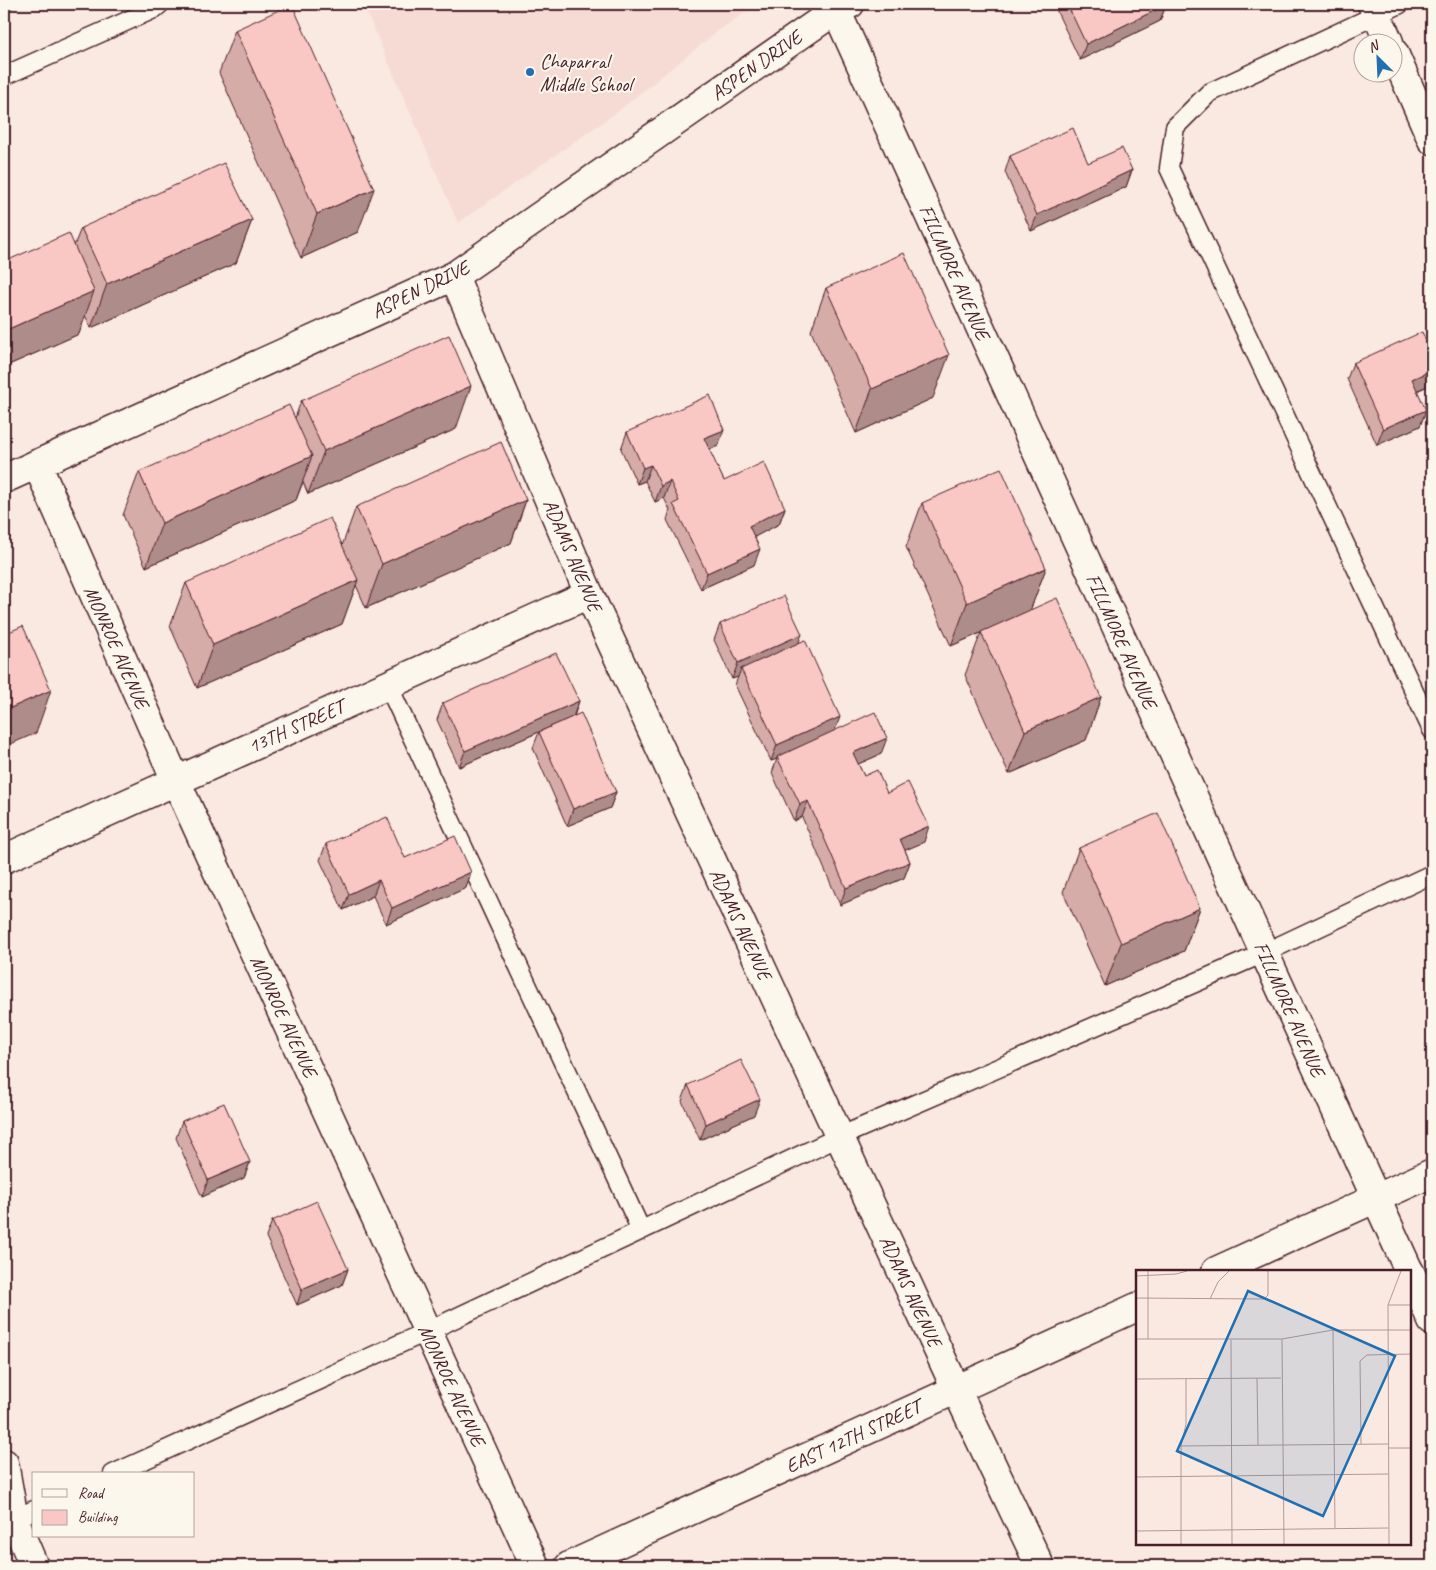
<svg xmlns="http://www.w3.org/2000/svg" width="1436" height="1570" font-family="Caveat,sans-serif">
<rect width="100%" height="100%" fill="#fae9e0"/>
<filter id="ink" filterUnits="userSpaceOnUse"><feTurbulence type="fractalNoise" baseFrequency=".02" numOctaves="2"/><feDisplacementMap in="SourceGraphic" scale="10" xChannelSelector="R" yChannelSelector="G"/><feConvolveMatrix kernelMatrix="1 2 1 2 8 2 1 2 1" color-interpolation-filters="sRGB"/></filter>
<g filter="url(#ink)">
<polygon fill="#f6dbd5" points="363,4 758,4 722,28 613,115 458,223"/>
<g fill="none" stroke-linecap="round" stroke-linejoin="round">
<defs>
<g id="lane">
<polyline points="1400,4 1209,93 1175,127 1169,168 1432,730"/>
<polyline points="4,76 154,9 160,4"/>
<polyline points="388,685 641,1230"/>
<polyline points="113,1474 428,1331 839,1137 1264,953 1432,874"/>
<polyline points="14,1519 34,1510"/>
</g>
<g id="street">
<polyline points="836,10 1409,1271"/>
<polyline points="454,276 589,594 956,1389 1040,1566"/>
<polyline points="37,464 176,781 535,1566"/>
<polyline points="4,479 454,276 836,10 850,4"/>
<polyline points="4,859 589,594"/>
<polyline points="1216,1271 1432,1173"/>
<polyline points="1410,1272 1432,1321"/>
<polyline points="4,1463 14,1519 34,1566"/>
<polyline points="569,1566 1137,1307"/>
</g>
<g id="secondary">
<polyline points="1372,4 1389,42"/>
<polyline points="1394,53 1432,140"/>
</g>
</defs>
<use href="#lane" stroke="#4a1f2b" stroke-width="21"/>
<use href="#street" stroke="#4a1f2b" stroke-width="31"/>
<use href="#secondary" stroke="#4a1f2b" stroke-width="31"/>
<use href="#lane" stroke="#fbf7ec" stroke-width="18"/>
<use href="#street" stroke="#fbf7ec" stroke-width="28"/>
<use href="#secondary" stroke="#fbf7ec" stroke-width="28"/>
</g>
<g fill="#d6aca9" stroke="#4a1f2b">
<polygon points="1059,4 1165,4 1166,5 1160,21 1080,60 1057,12"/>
<polygon points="235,30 358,232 301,258 219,73"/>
<polygon points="1010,156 1088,163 1132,170 1126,187 1031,231 1005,172"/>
<polygon points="252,220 236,263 91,328 85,315 79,334 4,367 4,262 74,246 81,228"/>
<polygon points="826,288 933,398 856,433 811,331"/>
<polygon points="1432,354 1432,384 1417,391 1426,410 1420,426 1377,445 1347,379 1353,363"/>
<polygon points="301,401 456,429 308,494 303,482 296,500 146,567 123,515 139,472 295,418"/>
<polygon points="627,432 718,446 709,450 724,481 785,508 779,524 754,537 754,565 701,589 667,520 670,510 664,498 655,502 645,481 637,484 621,449"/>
<polygon points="526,500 511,543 366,608 356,585 342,624 197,688 170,626 186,583 342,546 356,507"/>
<polygon points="922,503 1046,568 1030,610 1101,697 1086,740 1009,774 965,675 981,633 951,646 906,547"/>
<polygon points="720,624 799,643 835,730 881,754 858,764 864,776 887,793 924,842 905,850 910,862 904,878 840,905 802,817 794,821 772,773 777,759 771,761 735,685 738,677 732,679 714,640"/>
<polygon points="579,701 574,717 616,792 610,808 567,826 533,748 539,732 459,767 437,720 443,703"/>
<polygon points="326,844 405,858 471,872 466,888 386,924 373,896 343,910 320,860"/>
<polygon points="1079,848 1200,908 1184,951 1105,986 1063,892"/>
<polygon points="688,1085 754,1115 700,1140 682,1101"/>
<polygon points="182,1121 250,1162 244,1178 202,1197 176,1138"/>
<polygon points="272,1221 348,1269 342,1285 297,1305 266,1237"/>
</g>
<g fill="#ae8c89" stroke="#4a1f2b">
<polygon points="4,4 17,4 4,13"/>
<polygon points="1166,5 1160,21 1080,60 1086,44"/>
<polygon points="1132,170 1126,187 1031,231 1037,215"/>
<polygon points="374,189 358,232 301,258 317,214"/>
<polygon points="252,220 236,263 91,328 107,284"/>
<polygon points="94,291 79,334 4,367 4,331"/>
<polygon points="949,355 933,398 856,433 872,389"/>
<polygon points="1432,370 1432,384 1406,395 1412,379"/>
<polygon points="471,386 456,429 308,494 324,451"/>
<polygon points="1426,410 1420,426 1377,445 1383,429"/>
<polygon points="724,430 718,446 698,454 704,438"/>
<polygon points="312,456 296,500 146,567 162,523"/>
<polygon points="651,465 645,481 637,484 643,468"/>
<polygon points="670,481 664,498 655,502 661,486"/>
<polygon points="526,500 511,543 366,608 382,564"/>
<polygon points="785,508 779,524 743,543 749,526"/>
<polygon points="760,549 754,565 701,589 707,573"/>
<polygon points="1046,568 1030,611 951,646 967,603"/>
<polygon points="358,580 342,624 197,688 213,645"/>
<polygon points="802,634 796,650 741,669 738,677 732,679 738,663"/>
<polygon points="51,690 36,733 4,747 4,715 6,710"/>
<polygon points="1101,697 1086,740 1009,774 1025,731"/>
<polygon points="579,701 573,717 459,767 465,751"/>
<polygon points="840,717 834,733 777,757 777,759 771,761 777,745"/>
<polygon points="887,738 881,754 847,769 853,753"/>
<polygon points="616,792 610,808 567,826 573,809"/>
<polygon points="808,801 802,817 794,821 800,804"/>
<polygon points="929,826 924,842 894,855 900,839"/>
<polygon points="910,862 904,878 840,905 846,888"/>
<polygon points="471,872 466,888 386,924 392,908"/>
<polygon points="379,880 373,896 343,910 349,894"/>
<polygon points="1200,908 1184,951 1105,986 1121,943"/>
<polygon points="760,1099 754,1115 700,1140 706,1124"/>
<polygon points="250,1162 244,1178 202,1197 208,1180"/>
<polygon points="348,1269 342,1285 297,1305 302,1289"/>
</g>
<g fill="#f9c8c4" stroke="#4a1f2b">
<polygon points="292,4 374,189 317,214 235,30"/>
<polygon points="1067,4 1165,4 1166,5 1086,44"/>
<polygon points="1073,128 1088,163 1122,148 1132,170 1037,215 1010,156"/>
<polygon points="224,163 252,220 107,284 81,228"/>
<polygon points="69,233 94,291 4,331 4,262"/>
<polygon points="904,253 949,355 872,389 826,288"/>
<polygon points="1422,332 1432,354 1432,370 1412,379 1426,410 1383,429 1353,363"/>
<polygon points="449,335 471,386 324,451 301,401"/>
<polygon points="710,395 724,430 704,438 724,481 764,462 785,508 749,526 760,549 707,573 673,504 679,501 670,481 661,486 651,465 643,468 627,432"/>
<polygon points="289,405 312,456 162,523 139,472"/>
<polygon points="501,442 526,500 382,564 356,507"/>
<polygon points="1001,468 1046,568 967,603 922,503"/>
<polygon points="330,518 358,580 213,645 186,583"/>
<polygon points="784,596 802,634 738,663 720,624"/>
<polygon points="1057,598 1101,697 1025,731 981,632"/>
<polygon points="23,626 51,690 6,710 4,706 4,634"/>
<polygon points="805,640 840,717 777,745 741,669"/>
<polygon points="556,653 579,701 465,751 443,703"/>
<polygon points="875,712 887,738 853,753 864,776 877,770 887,793 908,782 929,826 900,839 910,862 846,888 808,801 800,804 777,757"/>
<polygon points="581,713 616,792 573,809 539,732"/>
<polygon points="1158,813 1200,908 1121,943 1079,848"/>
<polygon points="387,817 405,858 455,836 471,872 392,908 379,880 349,894 326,844"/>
<polygon points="741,1060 760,1099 706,1124 688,1085"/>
<polygon points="224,1103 250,1162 208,1180 182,1121"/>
<polygon points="317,1201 348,1269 302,1289 272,1221"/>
</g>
</g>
<circle fill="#1f6fb2" stroke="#fbf7ec" stroke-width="2" cx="530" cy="72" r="5"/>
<g text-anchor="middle" stroke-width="4" stroke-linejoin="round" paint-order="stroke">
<g font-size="20" fill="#4a1f2b" stroke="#fbf7ec" text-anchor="start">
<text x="540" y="68">Chaparral<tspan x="540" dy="23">Middle School</tspan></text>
</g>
<g font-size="20" fill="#4a1f2b" stroke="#fbf7ec">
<text transform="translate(756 65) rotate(-35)" y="7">ASPEN DRIVE</text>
<text transform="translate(955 272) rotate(66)" y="7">FILLMORE AVENUE</text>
<text transform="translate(420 289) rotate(-26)" y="7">ASPEN DRIVE</text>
<text transform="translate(573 555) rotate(67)" y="7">ADAMS AVENUE</text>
<text transform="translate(1122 641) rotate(66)" y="7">FILLMORE AVENUE</text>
<text transform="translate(117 647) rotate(66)" y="7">MONROE AVENUE</text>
<text transform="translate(296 726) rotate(-24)" y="7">13TH STREET</text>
<text transform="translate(741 924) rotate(65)" y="7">ADAMS AVENUE</text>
<text transform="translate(1290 1009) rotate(66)" y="7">FILLMORE AVENUE</text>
<text transform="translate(284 1016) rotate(65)" y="7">MONROE AVENUE</text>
<text transform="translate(911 1291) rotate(65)" y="7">ADAMS AVENUE</text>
<text transform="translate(452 1385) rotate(65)" y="7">MONROE AVENUE</text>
<text transform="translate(853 1436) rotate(-25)" y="7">EAST 12TH STREET</text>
</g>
</g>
<g transform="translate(1136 1270)">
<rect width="275" height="275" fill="#fae9e0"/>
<path fill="none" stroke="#b49898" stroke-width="1" d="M12 1V69M0 6 40 4 51 1M0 28 128 29 132 25V1M74 29 82 12 93 1M252 35H275M197 60 199 258M0 69H146L197 60H275M146 69 148 274M95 70 96 274M121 108 122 175M0 109 145 108M225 174 224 91 231 85 275 84M45 176 252 174M252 178H275M0 207 252 204M0 261 252 258M45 274V176L50 154V109M253 274 252 35 265 1"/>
<path fill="#1f6fb2" fill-opacity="0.15" stroke="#1f6fb2" stroke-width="2.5" d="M112 21 259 86 187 246 41 181Z"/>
<rect width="275" height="275" fill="none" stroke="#4a1f2b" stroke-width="2.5"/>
</g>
<rect width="1436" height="1570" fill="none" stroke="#fbf7ec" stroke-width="20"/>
<rect x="10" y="10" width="1416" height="1550" fill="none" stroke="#4a1f2b" stroke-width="2" filter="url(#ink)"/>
<rect x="32" y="1472" width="162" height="65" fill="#fbf7ec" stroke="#b4a19f"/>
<rect x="42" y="1489" width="25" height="8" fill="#fbf7ec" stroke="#b4a19f"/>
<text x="78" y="1498" font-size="15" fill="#4a1f2b">Road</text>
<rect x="42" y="1510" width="25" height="15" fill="#f9c8c4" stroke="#b4a19f"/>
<text x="78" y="1522" font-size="15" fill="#4a1f2b">Building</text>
<g transform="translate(1378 58) rotate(336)"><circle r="24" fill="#fbf7ec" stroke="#b4a19f"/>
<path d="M0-4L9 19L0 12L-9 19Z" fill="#1f6fb2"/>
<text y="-8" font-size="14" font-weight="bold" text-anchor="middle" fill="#4a1f2b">N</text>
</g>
</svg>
